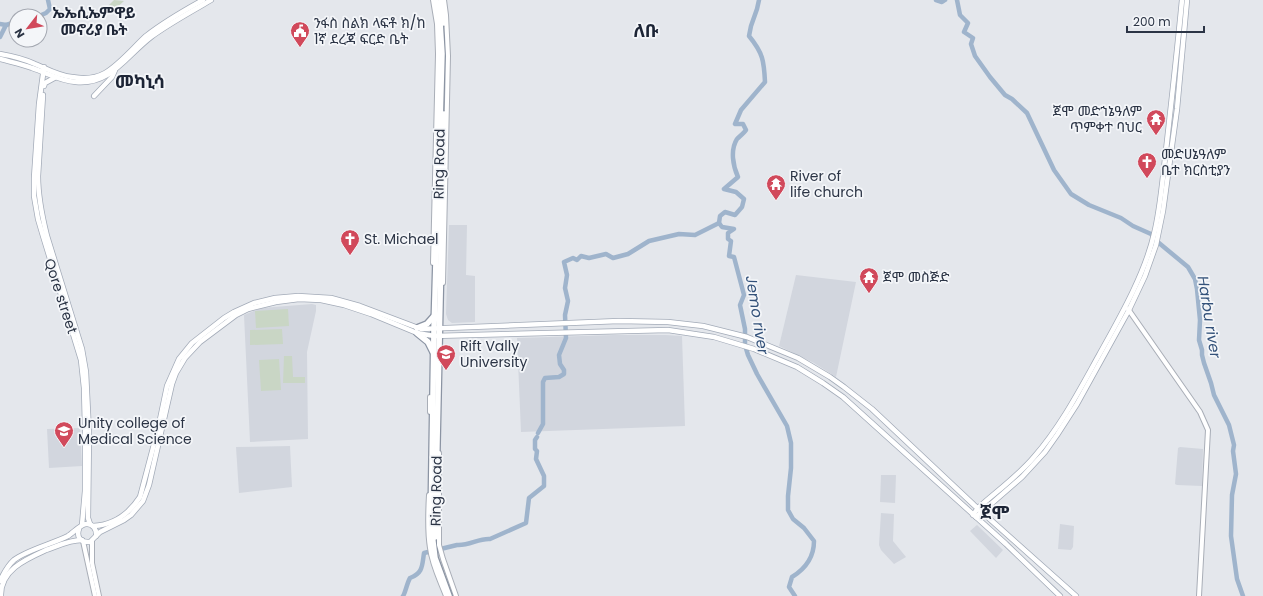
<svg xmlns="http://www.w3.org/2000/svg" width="1263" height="596" font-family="Poppins,'Noto Sans Ethiopic',sans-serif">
<rect width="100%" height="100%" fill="#e4e7ec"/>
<g fill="#d2d6de">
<polygon points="449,225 467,225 466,275 475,276 475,322 452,323 448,320 446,314"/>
<polygon points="796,275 856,282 836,377 814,363 779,346"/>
<polygon points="312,304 316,305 316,311 307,352 308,439 250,442 244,315 261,308"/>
<polygon points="614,335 666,335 682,336 685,426 521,432 517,338"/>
<polygon points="80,428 82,466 49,468 47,429"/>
<polygon points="290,446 292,487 239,493 236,447"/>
<polygon points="1180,447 1203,449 1202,486 1177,485 1175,484 1178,448"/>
<polygon points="881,475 896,475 895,503 880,502"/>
<polygon points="881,513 894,514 893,541 906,557 894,564 881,550 879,545"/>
<polygon points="1060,524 1074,526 1073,547 1071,550 1058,549"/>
<polygon points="977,525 1003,550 996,558 970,531"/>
</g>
<g fill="#c9d6c5">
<polygon points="114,0 124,1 113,11 109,11 107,9 108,6"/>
<polygon points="288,309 289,326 256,328 255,311"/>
<polygon points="282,329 283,344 250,345 250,330"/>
<polygon points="284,356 292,356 293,377 305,377 305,383 283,383"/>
<polygon points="279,359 281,390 261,391 259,360"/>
</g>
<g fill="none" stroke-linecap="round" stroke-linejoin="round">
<g stroke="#9fb4cc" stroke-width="4.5">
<path d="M759 0 757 9 751 26 749 36C763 53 764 61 765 82L741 110 735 124H743L746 130C744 133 740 136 737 139 730 150 733 166 738 177L724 189 736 192 744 199 742 207 735 215 725 212 720 216 719 223 722 227 734 229 728 233V239L731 241 729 256 734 257 744 295 740 305 745 329V345L748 355 757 374 787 426 791 443V468L788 496V510L793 519 804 528 814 541C814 557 805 569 792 577L789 587 795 596"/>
<polyline points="936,0 942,2 945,0"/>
<polyline points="957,0 960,15 968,23 964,32 973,38 971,44 975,56 990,77 1005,95 1012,99 1027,113 1054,170 1071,194 1089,205 1121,218 1133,226 1151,234 1159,243 1188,267 1195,279 1197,289 1200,320 1199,340 1202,350 1202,355 1204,363 1211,383 1214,395 1229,425 1234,445 1233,451 1236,474 1232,495 1231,536 1237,579 1243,596"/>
<polyline points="39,16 46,13 50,9 48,0"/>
<polyline points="0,24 6,25 16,22"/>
<polyline points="0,37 6,25"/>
<polyline points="538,433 543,424 543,382 545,378 559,377 564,374 564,370 560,364 559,355 566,338 565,315 568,301 565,288 567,275 564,262 573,258 577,260 581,256 589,258 606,254 613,258 628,254 649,241 679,234 695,235 719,223"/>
<path d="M403 596C405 594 407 583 410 578 423 573 422 566 424 553L457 545C469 546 479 538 490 539L526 523 529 498 544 486V476L536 459 537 451 535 449V440L537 437"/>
</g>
<defs>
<g id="secondary">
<polyline points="433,0 437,24 438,54 433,263"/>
<polyline points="443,283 448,56 446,15 444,0"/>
<polyline points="1128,309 1200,412 1208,430 1199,596"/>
<polyline points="430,412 430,397"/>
<polyline points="439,453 439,545 443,559 456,596"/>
<path d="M429 495C428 513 427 530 430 548 432 565 440 580 446 596"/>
<polyline points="83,541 95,596"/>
<polyline points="92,541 92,563 99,596"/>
</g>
<g id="primary">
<path d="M0 54C12 56 24 59 35 64 47 69 59 76 72 77 83 79 96 78 105 73 119 65 134 47 146 36 164 22 183 11 203 0"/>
<path d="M0 59C11 62 22 64 32 68 47 73 60 81 76 82 111 85 126 56 151 37 170 23 191 12 211 0"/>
<polyline points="44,67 39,104 34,178 34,196 38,219 43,236 81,360 84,388 85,427 85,491 82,525"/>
<polyline points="44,86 45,83 56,77"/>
<path d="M43 95 38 176C38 196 42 216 47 236L82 349 86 372 89 433 88 518 90 524"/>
<polyline points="94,96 112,77 115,70"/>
<path d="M973 515 978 508C997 491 1018 476 1034 457 1061 426 1079 391 1099 355 1119 319 1145 274 1154 234 1160 210 1162 184 1165 159 1171 106 1177 53 1182 0"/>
<polyline points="976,517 1022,477 1045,452 1057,435 1077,404 1129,310 1145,276 1156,245 1163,211 1177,109 1187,0"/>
<path d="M93 526C113 525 129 514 140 497L158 429 167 386 179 359 192 343 224 318 234 312 254 303 275 298 298 296 331 298 360 306 421 329 619 321 668 322 703 326 747 337 798 358 830 377 844 387 872 409 974 505 1076 596"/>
<path d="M79 529C76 537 81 543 90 542L100 532 124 520 131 515 143 501 149 485 172 384 176 373 185 358 200 342 236 315 248 309 276 302 299 299 321 300 344 305 371 314 417 333 434 336 668 330 714 337 754 349 797 367 823 383 843 397 1006 544 1060 596"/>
<path d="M0 581C4 573 7 566 14 560 27 550 52 544 68 536 73 533 81 524 86 524 93 523 97 530 96 536"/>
<path d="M1 596C0 570 26 559 46 550 58 546 69 540 82 540"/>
</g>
<g id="highway">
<polyline points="436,0 440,22 442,54 434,329 431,525 435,558 449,596"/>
<polyline points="441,0 444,23"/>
<polyline points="417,328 427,324 435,315"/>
<polyline points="417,333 428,342 433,352"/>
<polyline points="435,537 444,114"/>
</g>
</defs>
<use href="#secondary" stroke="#a9aeb7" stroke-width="6"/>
<use href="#primary" stroke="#a3abb8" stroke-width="6"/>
<use href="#highway" stroke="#8b94a3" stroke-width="8"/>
<use href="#secondary" stroke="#fff" stroke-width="4"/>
<use href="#primary" stroke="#fff" stroke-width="4.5"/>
<use href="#highway" stroke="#fff" stroke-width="5.5"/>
</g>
<defs>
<symbol id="civic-pin" viewBox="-11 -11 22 30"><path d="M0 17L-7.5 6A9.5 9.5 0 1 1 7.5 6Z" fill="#d1495b" stroke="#f4f6f9"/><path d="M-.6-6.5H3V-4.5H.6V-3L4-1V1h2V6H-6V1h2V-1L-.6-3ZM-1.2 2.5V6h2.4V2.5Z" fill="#fff"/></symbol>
<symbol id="temple-pin" viewBox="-11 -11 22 30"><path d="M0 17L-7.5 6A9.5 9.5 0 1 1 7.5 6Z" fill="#d1495b" stroke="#f4f6f9"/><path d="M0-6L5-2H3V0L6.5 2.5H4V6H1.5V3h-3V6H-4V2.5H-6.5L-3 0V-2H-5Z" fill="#fff"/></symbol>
<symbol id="church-pin" viewBox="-11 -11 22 30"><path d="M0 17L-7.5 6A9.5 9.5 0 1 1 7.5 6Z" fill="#d1495b" stroke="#f4f6f9"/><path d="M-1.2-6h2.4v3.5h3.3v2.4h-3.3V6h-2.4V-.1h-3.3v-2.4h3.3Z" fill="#fff"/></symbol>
<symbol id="university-pin" viewBox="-11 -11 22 30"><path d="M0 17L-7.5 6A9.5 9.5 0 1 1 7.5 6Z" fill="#d1495b" stroke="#f4f6f9"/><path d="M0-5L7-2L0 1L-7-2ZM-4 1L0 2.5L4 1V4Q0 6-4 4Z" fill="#fff"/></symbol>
</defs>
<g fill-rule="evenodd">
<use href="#civic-pin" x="289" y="20" width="22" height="30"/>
<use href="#temple-pin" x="1145" y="108" width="22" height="30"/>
<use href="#church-pin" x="1136" y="151" width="22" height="30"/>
<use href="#temple-pin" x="765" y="173" width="22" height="30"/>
<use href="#church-pin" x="339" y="228" width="22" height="30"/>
<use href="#temple-pin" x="858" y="266" width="22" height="30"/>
<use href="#university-pin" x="435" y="343" width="22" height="30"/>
<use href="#university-pin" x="53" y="420" width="22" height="30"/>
</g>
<g text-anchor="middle" stroke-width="3.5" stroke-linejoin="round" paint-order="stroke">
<g font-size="14" fill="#2b3445" stroke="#f4f6f9" text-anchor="start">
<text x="314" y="28">ንፋስ ስልክ ላፍቶ ክ/ከ<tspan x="314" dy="16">1ኛ ደረጃ ፍርድ ቤት</tspan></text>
<text x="1142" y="116" text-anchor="end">ጀሞ መድኀኔዓለም<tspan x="1142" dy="16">ጥምቀተ ባህር</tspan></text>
<text x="1161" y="159">መድሀኔዓለም<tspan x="1161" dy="16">ቤተ ክርስቲያን</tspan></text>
<text x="790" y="181">River of<tspan x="790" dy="16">life church</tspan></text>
<text x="364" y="244">St. Michael</text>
<text x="883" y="282">ጀሞ መስጅድ</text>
<text x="460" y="351">Rift Vally<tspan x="460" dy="16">University</tspan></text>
<text x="78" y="428">Unity college of<tspan x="78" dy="16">Medical Science</tspan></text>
</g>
<g font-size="14" fill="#2b3445" stroke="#f4f6f9">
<text transform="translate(439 164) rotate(-89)" y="5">Ring Road</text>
<text transform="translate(61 296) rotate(72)" y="5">Qore street</text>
<text transform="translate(436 491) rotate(-89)" y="5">Ring Road</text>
</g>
<g font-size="15" font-weight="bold" fill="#1d2536" stroke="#f4f6f9">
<text x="94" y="18">ኤኤሲኤምዋይ<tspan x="94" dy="17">መኖሪያ ቤት</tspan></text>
</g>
<g font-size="15" font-style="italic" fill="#34527a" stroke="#f4f6f9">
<text transform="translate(757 315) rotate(81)" y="5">Jemo river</text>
<text transform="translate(1209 317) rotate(81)" y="5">Harbu river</text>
</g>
<g font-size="18" font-weight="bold" fill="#1d2536" stroke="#f4f6f9">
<text x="646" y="37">ለቡ</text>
<text x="140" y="88">መካኒሳ</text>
<text x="995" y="519">ጀሞ</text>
</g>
</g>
<g transform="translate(28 28) rotate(239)"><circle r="19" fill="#f4f6f9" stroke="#a4a8b1"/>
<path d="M0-3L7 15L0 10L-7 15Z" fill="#d1495b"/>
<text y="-6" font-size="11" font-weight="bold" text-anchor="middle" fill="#2b3445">N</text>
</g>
<path d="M1127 26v6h77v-6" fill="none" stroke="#2b3445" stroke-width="2"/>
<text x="1133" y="26" font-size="12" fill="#2b3445" stroke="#f4f6f9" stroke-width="3" paint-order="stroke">200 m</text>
</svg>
